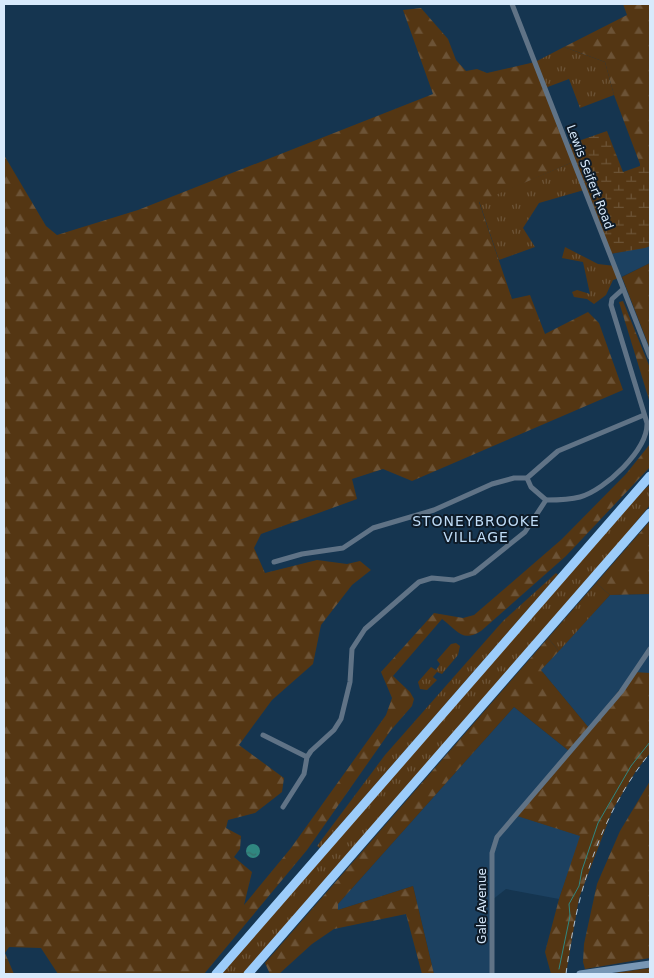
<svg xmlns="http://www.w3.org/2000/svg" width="654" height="978" font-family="'DejaVu Sans',sans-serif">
<defs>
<pattern id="grass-tufts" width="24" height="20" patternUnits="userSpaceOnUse" patternTransform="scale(1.25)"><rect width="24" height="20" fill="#543613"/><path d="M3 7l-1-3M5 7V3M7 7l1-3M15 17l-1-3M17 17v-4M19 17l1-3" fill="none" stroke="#6c5336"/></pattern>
<pattern id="forest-firs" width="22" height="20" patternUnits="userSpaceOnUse" patternTransform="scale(1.25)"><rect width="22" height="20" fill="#543613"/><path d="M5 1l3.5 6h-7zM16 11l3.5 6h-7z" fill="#6c5336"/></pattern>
<pattern id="wetland-marsh" width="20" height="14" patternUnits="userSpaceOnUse" patternTransform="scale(1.25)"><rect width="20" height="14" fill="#543613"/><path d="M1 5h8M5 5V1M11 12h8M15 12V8" fill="none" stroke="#6c5336"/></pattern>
<pattern id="water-ripples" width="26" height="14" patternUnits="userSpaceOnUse" patternTransform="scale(1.25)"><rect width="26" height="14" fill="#308780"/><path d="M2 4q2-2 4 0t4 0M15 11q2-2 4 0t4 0" fill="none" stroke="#376d6b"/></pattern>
</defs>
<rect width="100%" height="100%" fill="#153550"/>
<g fill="#1c4161">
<polygon points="650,246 650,263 619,278 610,254"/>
<polygon points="650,594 650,673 589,728 541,670 610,595"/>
<polygon points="514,707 569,751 515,815 581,836 559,899 506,889 492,900 492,974 434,974 413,886 338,910 338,904"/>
</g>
<g fill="url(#grass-tufts)">
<polygon points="564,47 605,62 614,95 580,108 569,79 545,88 535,62"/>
<polygon points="573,162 584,190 539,203 523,228 535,247 499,260 479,201"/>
<polygon points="565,247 598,264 615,266 619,278 613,280 606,295 594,304 587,299 574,297 572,292 577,290 590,294 583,262 562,258"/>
<polygon points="650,485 650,505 599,567 243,974 220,974 642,491"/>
<polygon points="556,573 558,575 320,848 317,846 385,755 503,621"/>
<polygon points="596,583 610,595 559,651 548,638"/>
<polygon points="456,643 460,646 458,655 442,674 437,672 433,677 437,680 427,690 420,689 418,682 431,667 436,670 440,664 437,660 451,644"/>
</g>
<g fill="url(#forest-firs)">
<polygon points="623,4 650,4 650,164 640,164 614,95 605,62 564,47 627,15"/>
<path d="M421 8 448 39 456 60 466 71 477 69 487 73 535 62 573 162 479 202 512 299 530 295 545 334 588 312 599 323 623 390 412 481 383 469 352 479 357 499 261 534 254 548 265 573 317 560 347 564 360 561 371 570 352 585 321 625 313 664 272 700 239 745 284 778 282 792 255 813 228 820 226 828 241 836 240 849 234 857 252 872 244 905 291 848 386 715 392 698 381 672 434 613 463 618 474 615 562 539 626 474 650 444V467L566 556 481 631C462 643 457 630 442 619L393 676 410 692 414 699 412 706 391 730 307 850 204 974H58L41 948 9 947 5 953 14 974H4V155L46 226 57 235 138 210 433 94 403 10Z"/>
<polygon points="650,263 650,349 622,277"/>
<polygon points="623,301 650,368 650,403 619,302"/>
<polygon points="650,521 650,594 610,595 596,583"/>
<polygon points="548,638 559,651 541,670 589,728 634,672 650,673 650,753 636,771 613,809 579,898 566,974 551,974 545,952 559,899 580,836 514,815 569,751 514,707 338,904 338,910 413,886 434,974 422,974 406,914 334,929 312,944 279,974 270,974 265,963"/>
<polygon points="650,781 650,958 585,969 583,962 584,944 597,884 620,831"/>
<polygon points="650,968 650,974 607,974"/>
</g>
<polygon fill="url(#wetland-marsh)" points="607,131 623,172 640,166 640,164 650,164 650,246 645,248 610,254 567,145"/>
<circle fill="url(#water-ripples)" cx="253" cy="851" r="7"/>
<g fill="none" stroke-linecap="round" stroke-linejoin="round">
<polyline stroke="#308780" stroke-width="1" points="559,969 570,916 569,904 579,886 582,870 598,823 631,766 650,742"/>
<g stroke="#607386" stroke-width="5">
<polyline points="512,4 650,357"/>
<polyline points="527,478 531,487 546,500"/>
<polyline points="274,562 302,554 343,548 373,528 434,510 492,484 514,478 527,478 558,451 644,415"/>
<polyline points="263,735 307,757"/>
<path d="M283 807 304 774 307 757 311 751 334 730 341 719 350 682 352 649 365 629 419 582 432 578 454 580 474 573 525 532 546 500C557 500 569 500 580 497 605 490 648 450 647 423L611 305 612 299 623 289"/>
<polyline points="492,974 492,853 497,837 621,692 650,649"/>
</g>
<polyline stroke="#7897b5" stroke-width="7" points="580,974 650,964"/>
<g stroke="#9cccfa" stroke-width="9">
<polyline points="216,974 650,476"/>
<polyline points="248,974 650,513"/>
</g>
<path stroke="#afc4d8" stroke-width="1" stroke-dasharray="6 6" stroke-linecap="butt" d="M566 974C576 895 599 816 650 753"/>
</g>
<g text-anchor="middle" stroke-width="4" stroke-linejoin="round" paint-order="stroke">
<g font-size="12" fill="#d8eafc" stroke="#0e1b28">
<text transform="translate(590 177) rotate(69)" y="4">Lewis Seifert Road</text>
<text transform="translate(482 906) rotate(-90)" y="4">Gale Avenue</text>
</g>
<g font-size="14" letter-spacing="1" fill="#c0ddf8" stroke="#0e1b28">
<text x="476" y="526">STONEYBROOKE<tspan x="476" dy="16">VILLAGE</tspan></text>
</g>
</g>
<rect width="654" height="978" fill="none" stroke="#d8eafc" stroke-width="10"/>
</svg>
